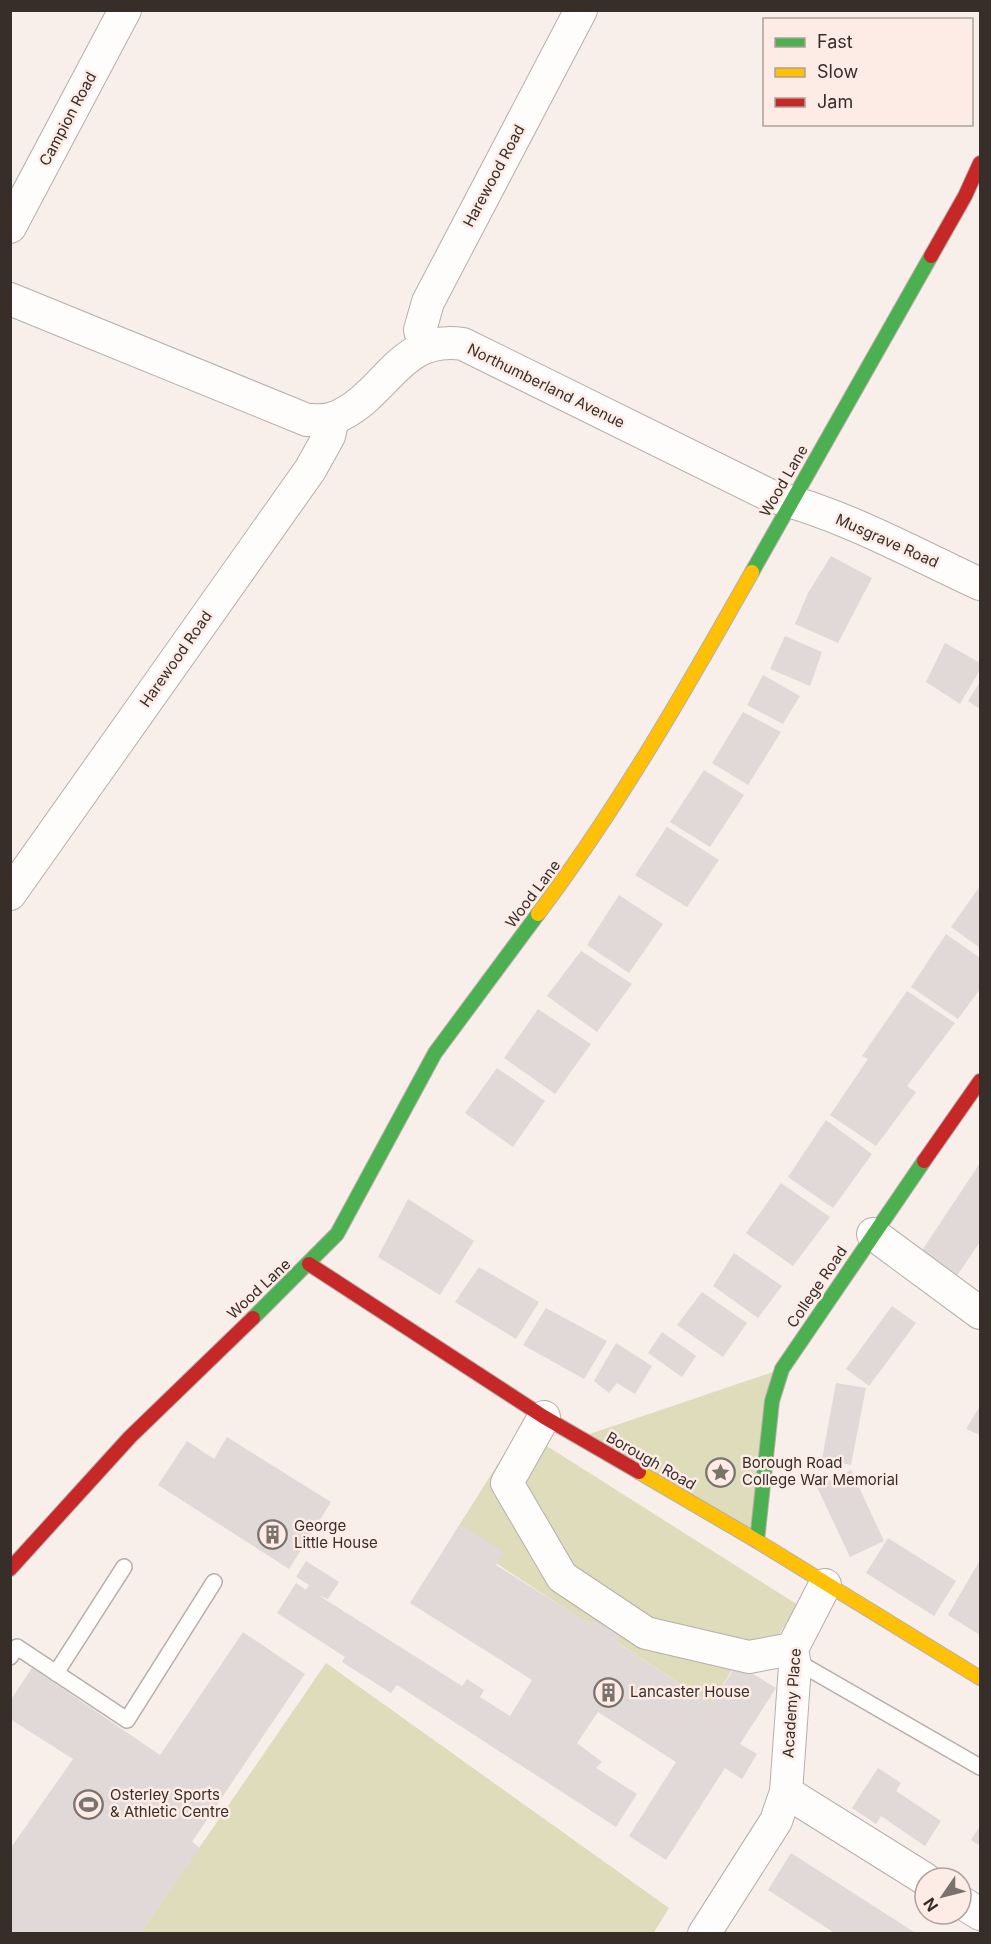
<svg xmlns="http://www.w3.org/2000/svg" width="991" height="1944" font-family="Inter,sans-serif">
<rect width="100%" height="100%" fill="#f8efeb"/>
<g fill="#dedcbb">
<polygon points="782,1369 757,1541 578,1438"/>
<polygon points="520,1429 798,1605 778,1636 749,1642 711,1704 453,1535"/>
<polygon points="326,1663 669,1908 653,1934 140,1934"/>
</g>
<g fill="#e1d8d8">
<polygon points="831,556 872,578 838,643 795,624 808,593"/>
<polygon points="785,636 822,652 810,686 770,669"/>
<polygon points="945,643 980,663 980,670 960,704 926,682"/>
<polygon points="763,675 800,696 783,724 747,705"/>
<polygon points="980,682 980,709 968,701"/>
<polygon points="743,712 781,732 748,785 712,763"/>
<polygon points="704,770 744,795 710,847 670,822"/>
<polygon points="667,827 719,860 687,907 635,875"/>
<polygon points="980,886 980,948 951,927"/>
<polygon points="619,895 663,924 629,973 587,945"/>
<polygon points="946,934 980,958 980,989 958,1019 911,987"/>
<polygon points="581,951 632,984 597,1032 547,996"/>
<polygon points="907,991 955,1023 907,1086 916,1092 876,1146 830,1115 868,1059 862,1056"/>
<polygon points="538,1009 591,1044 555,1094 504,1058"/>
<polygon points="497,1068 545,1101 513,1147 465,1113"/>
<polygon points="826,1120 872,1154 833,1208 788,1177"/>
<polygon points="980,1163 980,1242 956,1277 921,1252"/>
<polygon points="781,1183 830,1217 793,1266 746,1233"/>
<polygon points="408,1199 474,1241 440,1295 378,1257"/>
<polygon points="734,1253 782,1286 758,1318 713,1286"/>
<polygon points="479,1267 539,1302 516,1339 455,1302"/>
<polygon points="702,1292 747,1323 723,1357 677,1325"/>
<polygon points="892,1306 916,1323 869,1386 846,1369"/>
<polygon points="546,1308 607,1341 584,1379 523,1345"/>
<polygon points="662,1332 696,1356 682,1377 648,1353"/>
<polygon points="616,1343 652,1366 635,1394 617,1383 609,1393 594,1381"/>
<polygon points="836,1383 866,1388 851,1465 822,1459"/>
<polygon points="980,1406 980,1435 966,1429"/>
<polygon points="227,1437 331,1502 289,1569 158,1485 187,1441 214,1459"/>
<polygon points="851,1470 884,1541 850,1557 817,1487"/>
<polygon points="460,1524 504,1552 496,1565 590,1624 593,1619 619,1635 616,1642 711,1704 737,1664 776,1688 740,1744 757,1754 742,1779 725,1768 666,1860 629,1836 676,1762 598,1712 577,1743 602,1762 596,1768 637,1794 616,1827 397,1685 391,1693 342,1662 345,1657 277,1613 296,1583 306,1590 309,1585 296,1577 306,1561 339,1582 328,1599 318,1595 462,1686 467,1679 484,1690 480,1697 510,1716 532,1680 410,1603"/>
<polygon points="888,1538 956,1581 934,1616 866,1573"/>
<polygon points="980,1560 980,1635 948,1615"/>
<polygon points="243,1632 305,1674 192,1842 200,1848 140,1934 10,1934 10,1849 73,1759 10,1719 10,1701 32,1668 160,1755"/>
<polygon points="878,1768 901,1783 896,1791 941,1821 925,1846 881,1816 876,1824 852,1808"/>
<polygon points="980,1826 980,1846 971,1840"/>
<polygon points="791,1853 914,1932 913,1934 836,1934 768,1890"/>
</g>
<g fill="none" stroke-linecap="round" stroke-linejoin="round">
<defs>
<g id="lane">
<polyline points="10,1657 17,1647 127,1720 214,1582"/>
<polyline points="794,1660 980,1767"/>
<polyline points="56,1673 124,1567"/>
</g>
<g id="street">
<polyline points="10,227 125,10"/>
<path d="M10 299 307 420C315 420 327 421 334 418 387 397 398 334 463 344L771 496C845 515 911 552 980 584"/>
<polyline points="424,345 420,330 428,302 581,10"/>
<polyline points="10,894 310,470 329,436 333,418"/>
<polyline points="873,1234 980,1313"/>
<polyline points="544,1417 507,1483 562,1577 646,1633 749,1657 792,1649"/>
<polyline points="786,1792 925,1879"/>
<polyline points="961,1902 980,1914"/>
<polyline points="704,1934 776,1821 786,1792 795,1666 792,1649 825,1585"/>
</g>
<g id="fast">
<polyline points="752,572 931,256"/>
<polyline points="253,1318 337,1234 435,1053 538,914"/>
<polyline points="757,1541 772,1401 782,1369 924,1161"/>
</g>
<g id="slow">
<path d="M538 914C619 806 686 689 752 572"/>
<polyline points="639,1472 757,1541 980,1678"/>
</g>
<g id="jam">
<polyline points="931,256 965,196 980,163"/>
<polyline points="924,1161 980,1081"/>
<polyline points="309,1264 544,1417 639,1472"/>
<polyline points="10,1569 130,1437 253,1318"/>
</g>
</defs>
<use href="#lane" stroke="#b7aeab" stroke-width="18"/>
<use href="#street" stroke="#b7aeab" stroke-width="34"/>
<use href="#fast" stroke="#b7aeab" stroke-width="16"/>
<use href="#slow" stroke="#b7aeab" stroke-width="16"/>
<use href="#jam" stroke="#b7aeab" stroke-width="16"/>
<use href="#lane" stroke="#fefdfc" stroke-width="15"/>
<use href="#street" stroke="#fefdfc" stroke-width="32"/>
<use href="#fast" stroke="#4caf50" stroke-width="14"/>
<use href="#slow" stroke="#ffc107" stroke-width="14"/>
<use href="#jam" stroke="#c62828" stroke-width="14"/>
</g>
<defs>
<symbol id="sight-ring" viewBox="-11 -11 22 22"><circle r="9.5" fill="#fdece6" stroke="#7b716d" stroke-width="1.5"/><path d="M0-6L1.8-2.2L6-1.7L2.9 1.2L3.7 5.4L0 3.3L-3.7 5.4L-2.9 1.2L-6-1.7L-1.8-2.2Z" fill="#7b716d"/></symbol>
<symbol id="building-ring" viewBox="-11 -11 22 22"><circle r="9.5" fill="#fdece6" stroke="#7b716d" stroke-width="1.5"/><path d="M-4-6H4V6H1V3H-1V6H-4ZM-2.5-4.3h1.7v1.8h-1.7ZM.8-4.3h1.7v1.8H.8ZM-2.5-1h1.7V.8h-1.7ZM.8-1h1.7V.8H.8Z" fill="#7b716d"/></symbol>
<symbol id="stadium-ring" viewBox="-11 -11 22 22"><circle r="9.5" fill="#fdece6" stroke="#7b716d" stroke-width="1.5"/><path d="M0-5a6.5 5 0 1 0 0 10a6.5 5 0 1 0 0-10ZM-3.5-1.8h7v3.6h-7Z" fill="#7b716d"/></symbol>
</defs>
<g fill-rule="evenodd">
<use href="#sight-ring" x="704" y="1456" width="33" height="33"/>
<use href="#building-ring" x="256" y="1518" width="33" height="33"/>
<use href="#building-ring" x="592" y="1676" width="33" height="33"/>
<use href="#stadium-ring" x="72" y="1788" width="33" height="33"/>
</g>
<g text-anchor="middle" stroke-width="5" stroke-linejoin="round" paint-order="stroke">
<g font-size="15" fill="#372d29" stroke="#fdece6">
<text transform="translate(68 119) rotate(-62)" y="5">Campion Road</text>
<text transform="translate(494 176) rotate(-62)" y="5">Harewood Road</text>
<text transform="translate(546 386) rotate(26)" y="5">Northumberland Avenue</text>
<text transform="translate(784 481) rotate(-60)" y="5">Wood Lane</text>
<text transform="translate(887 541) rotate(24)" y="5">Musgrave Road</text>
<text transform="translate(176 659) rotate(-55)" y="5">Harewood Road</text>
<text transform="translate(533 894) rotate(-53)" y="5">Wood Lane</text>
<text transform="translate(817 1287) rotate(-56)" y="5">College Road</text>
<text transform="translate(259 1289) rotate(-43)" y="5">Wood Lane</text>
<text transform="translate(651 1461) rotate(30)" y="5">Borough Road</text>
<text transform="translate(792 1703) rotate(-86)" y="5">Academy Place</text>
</g>
<g font-size="15" fill="#372d29" stroke="#fdece6" text-anchor="start">
<text x="742" y="1468">Borough Road<tspan x="742" dy="17">College War Memorial</tspan></text>
<text x="294" y="1531">George<tspan x="294" dy="17">Little House</tspan></text>
<text x="630" y="1697">Lancaster House</text>
<text x="110" y="1800">Osterley Sports<tspan x="110" dy="17">&amp; Athletic Centre</tspan></text>
</g>
</g>
<rect width="991" height="1944" fill="none" stroke="#372d29" stroke-width="24"/>
<rect x="763" y="18" width="210" height="108" fill="#fdece6" stroke="#aea09a" stroke-width="1.5"/>
<rect x="775" y="38" width="30" height="9" fill="#4caf50" stroke="#aea09a" stroke-width="1.5"/>
<text x="817" y="48" font-size="18" fill="#372d29">Fast</text>
<rect x="775" y="68" width="30" height="9" fill="#ffc107" stroke="#aea09a" stroke-width="1.5"/>
<text x="817" y="78" font-size="18" fill="#372d29">Slow</text>
<rect x="775" y="98" width="30" height="9" fill="#c62828" stroke="#aea09a" stroke-width="1.5"/>
<text x="817" y="108" font-size="18" fill="#372d29">Jam</text>
<g transform="translate(943 1896) rotate(235)"><circle r="28" fill="#fdece6" stroke="#aea09a" stroke-width="1.5"/>
<path d="M0-4.5L10 22L0 15L-10 22Z" fill="#7b716d"/>
<text y="-9" font-size="16" font-weight="bold" text-anchor="middle" fill="#372d29">N</text>
</g>
</svg>
